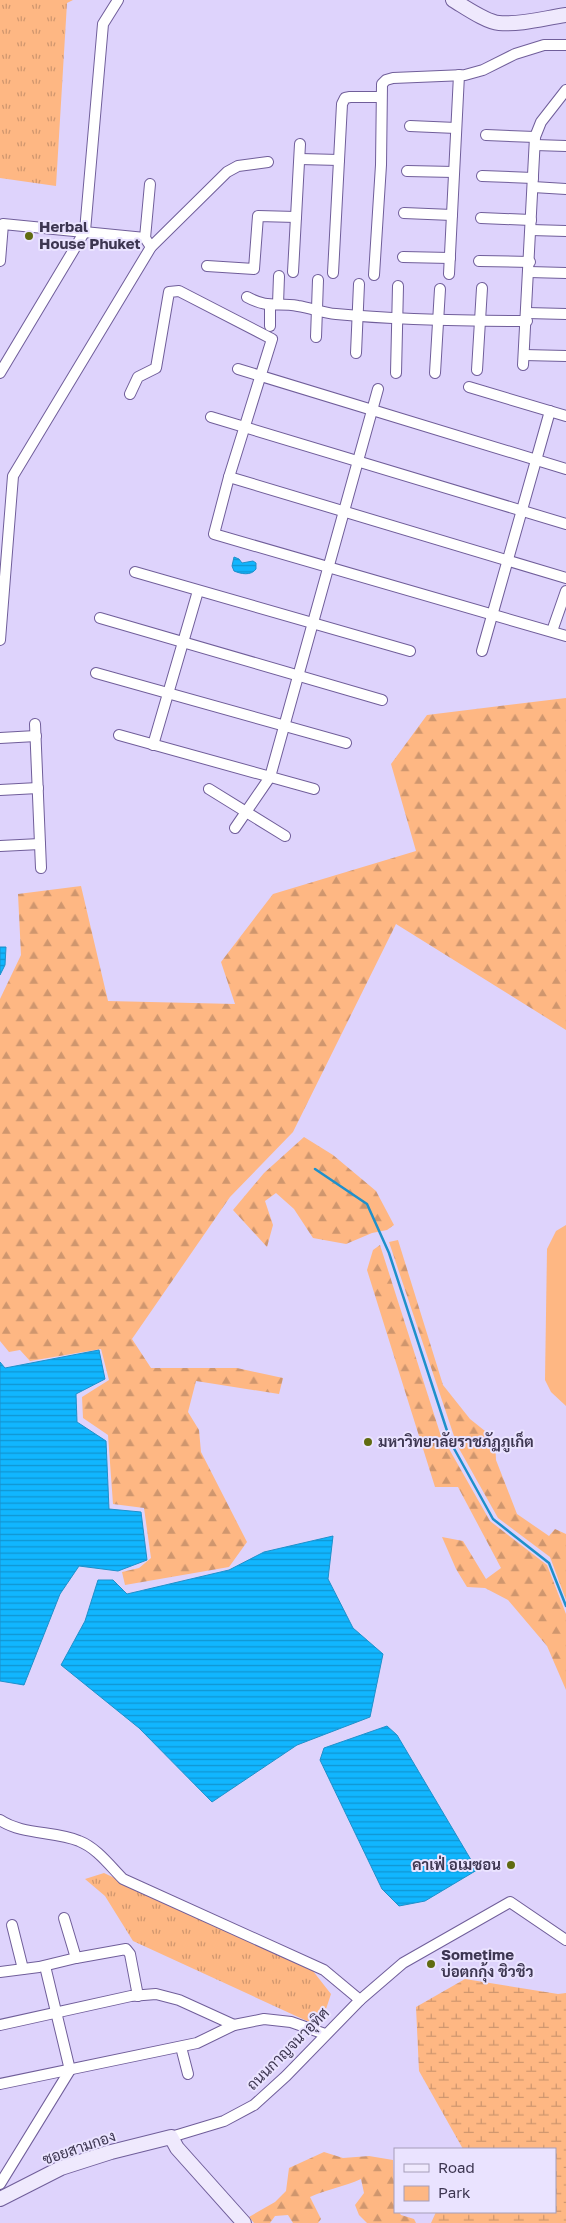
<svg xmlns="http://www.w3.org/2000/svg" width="566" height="2223" font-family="'Golos Text',Sarabun,sans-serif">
<defs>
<pattern id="grass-tufts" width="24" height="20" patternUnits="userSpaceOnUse" patternTransform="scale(1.25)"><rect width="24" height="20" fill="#feb783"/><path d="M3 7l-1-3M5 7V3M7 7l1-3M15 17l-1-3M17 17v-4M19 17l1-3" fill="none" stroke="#cf966e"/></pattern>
<pattern id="forest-firs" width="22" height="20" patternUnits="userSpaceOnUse" patternTransform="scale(1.25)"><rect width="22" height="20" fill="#feb783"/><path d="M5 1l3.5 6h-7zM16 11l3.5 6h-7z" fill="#cf966e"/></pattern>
<pattern id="wetland-marsh" width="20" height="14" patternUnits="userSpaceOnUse" patternTransform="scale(1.25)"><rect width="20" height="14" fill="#feb783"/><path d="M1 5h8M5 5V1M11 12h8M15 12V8" fill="none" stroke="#cf966e"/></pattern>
<pattern id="water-rules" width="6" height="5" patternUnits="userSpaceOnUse" patternTransform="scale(1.25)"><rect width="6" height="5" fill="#11b6ff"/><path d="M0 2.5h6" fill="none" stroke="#1195d1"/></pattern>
</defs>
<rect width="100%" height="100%" fill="#ded3fc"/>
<g fill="url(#grass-tufts)">
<polygon points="0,0 73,0 67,3 56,186 0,178"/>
<polygon points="104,1873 313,1971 331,1994 320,2027 133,1941 105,1896 85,1879"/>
</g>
<g fill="url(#forest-firs)">
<polygon points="566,698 566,1030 396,924 293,1132 230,1197 132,1339 151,1368 237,1368 283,1378 279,1394 196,1381 188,1412 199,1430 201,1452 247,1542 229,1567 125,1585 122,1572 139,1568 151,1558 144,1508 113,1504 108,1435 83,1418 82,1397 109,1380 101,1349 30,1361 20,1350 9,1352 0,1341 0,999 21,955 18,894 81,886 108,1001 235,1004 221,962 273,894 416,851 391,764 427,715"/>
<polygon points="304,1137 333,1155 376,1191 394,1225 387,1230 372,1233 346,1244 313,1238 294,1209 276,1193 265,1201 273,1225 267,1247 233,1210 264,1173"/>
<polygon points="398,1240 443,1385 470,1419 495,1439 496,1460 517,1514 549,1536 555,1529 566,1534 566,1600 550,1557 498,1518 457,1445 389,1242"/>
<polygon points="380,1245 440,1433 490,1521 547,1565 566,1614 566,1690 547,1646 508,1600 485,1588 467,1587 456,1569 442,1537 463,1541 486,1579 501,1568 458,1487 435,1487 367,1270 373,1250"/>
<path d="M324 2152 343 2158 369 2156 393 2160 395 2212H399L401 2215 414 2219 416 2223H367L359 2215 355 2205 364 2193 361 2179C344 2187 327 2189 310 2197L321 2219 318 2223H293L288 2215 275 2216 270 2223H254L249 2217 275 2202 286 2191 289 2168Z"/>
</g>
<polygon fill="url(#wetland-marsh)" points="465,1979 558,1994 566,1993 566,2223 431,2223 436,2212 555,2212 555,2149 463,2149 419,2071 416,2007"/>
<polygon fill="#feb783" points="566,1225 566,1406 551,1392 545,1380 547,1249 556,1231"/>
<g fill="url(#water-rules)" stroke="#1e90cb">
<path d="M234 557 239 559 242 563 253 561 256 563V569C251 576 241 574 234 571L232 566Z"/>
<polygon points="0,947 6,947 5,965 0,975"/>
<polygon points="99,1350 105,1379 76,1394 77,1422 106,1441 109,1509 141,1512 147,1560 118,1571 79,1566 60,1594 24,1685 0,1681 0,1362 5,1368"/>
<polygon points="333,1536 328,1579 353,1628 383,1654 370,1717 297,1745 212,1802 139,1728 61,1665 85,1621 98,1580 113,1580 127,1594 229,1570 264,1552"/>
<polygon points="387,1726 397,1735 477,1870 425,1901 399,1906 382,1889 320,1760 324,1748"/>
</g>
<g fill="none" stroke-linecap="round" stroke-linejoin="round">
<polyline stroke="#1e90cb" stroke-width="2.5" points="315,1169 367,1204 389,1253 451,1443 493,1519 549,1563 566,1606"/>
<defs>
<g id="street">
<polyline points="410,126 456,128"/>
<polyline points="486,135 535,137"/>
<polyline points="535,145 566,146"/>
<polyline points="300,159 339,160"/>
<polyline points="407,171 454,172"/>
<polyline points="482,176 533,178"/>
<polyline points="533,187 566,189"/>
<polyline points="404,213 452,215"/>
<polyline points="481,218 531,220"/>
<polyline points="531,230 566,231"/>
<polyline points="145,238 150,184"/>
<polyline points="403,257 450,258"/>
<polyline points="0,261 3,224 145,238 151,247"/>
<polyline points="479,261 530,262"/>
<polyline points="207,266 254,269 258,216 296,217"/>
<polyline points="293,272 300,144"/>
<polyline points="529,272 566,273"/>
<polyline points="333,273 342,104 345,98 350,97 381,97"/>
<polyline points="449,274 459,75"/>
<polyline points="374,275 381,165 382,84 386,80 393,78 465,75 483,70 515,54 544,45 566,45"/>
<path d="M247 297C269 309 276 302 298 306 311 308 323 313 336 314 399 320 463 321 527 321"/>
<polyline points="278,304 279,276"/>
<polyline points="527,313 566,314"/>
<polyline points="270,326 270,305"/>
<polyline points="316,337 318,280"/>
<polyline points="356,353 359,284"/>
<polyline points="524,355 566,356"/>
<polyline points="523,365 535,137 541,122 566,90"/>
<polyline points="238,369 566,469"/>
<polyline points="477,370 482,288"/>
<polyline points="0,373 85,231 103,24 118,0"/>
<polyline points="396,373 398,286"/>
<polyline points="435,373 440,289"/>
<polyline points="469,387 566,416"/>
<polyline points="130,394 138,377 156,368 169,292 179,291 272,339 229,477 214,534 566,636"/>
<polyline points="211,417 566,524"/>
<polyline points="229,477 566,578"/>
<polyline points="135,572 410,651"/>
<polyline points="100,618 382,700"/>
<polyline points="552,631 566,591"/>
<polyline points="0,640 13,476 151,247 227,172 238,166 268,162"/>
<polyline points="482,651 550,411"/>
<polyline points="96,673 346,743"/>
<polyline points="35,724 41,868"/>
<polyline points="119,735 314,789"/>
<polyline points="0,738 36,736"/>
<polyline points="153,745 198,591"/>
<polyline points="209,789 285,836"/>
<polyline points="0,790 38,788"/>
<polyline points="235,828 270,777 378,389"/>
<polyline points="0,846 40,844"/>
<path d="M0 1820C22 1835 55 1831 79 1841 97 1848 110 1866 123 1879L324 1970 360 2000"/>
<polyline points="64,1918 76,1958"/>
<polyline points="12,1925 23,1969"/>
<polyline points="0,1972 39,1967 76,1958 126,1949 130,1954 138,1996"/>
<polyline points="0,2025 131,1996 156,1994 179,2000 234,2025"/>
<polyline points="181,2047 188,2074"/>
<polyline points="0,2084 197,2043 234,2025 264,2019 291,2022 325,2034"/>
<polyline points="171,2137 224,2121 254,2105 286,2076 360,2000 403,1963 510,1902 566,1940"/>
<polyline points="0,2184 70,2070 45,1966"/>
</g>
<g id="secondary">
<path d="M453 0C465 7 486 22 499 23 521 25 545 18 566 15"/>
<polyline points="0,2199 61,2168 111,2152 171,2137 177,2148 244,2223"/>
</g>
</defs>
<use href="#street" stroke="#705e9a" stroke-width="12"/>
<use href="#secondary" stroke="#705e9a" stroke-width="16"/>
<use href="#street" stroke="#fff" stroke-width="10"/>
<use href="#secondary" stroke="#efe9fd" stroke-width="14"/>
</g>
<g fill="#606b11" stroke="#eae3ff" stroke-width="2">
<circle cx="29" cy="236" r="5"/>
<circle cx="368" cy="1442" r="5"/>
<circle cx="511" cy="1865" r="5"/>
<circle cx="431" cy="1964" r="5"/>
</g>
<g text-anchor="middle" stroke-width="4" stroke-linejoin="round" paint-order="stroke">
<g font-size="15" font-weight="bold" fill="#3d3651" stroke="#eae3ff" text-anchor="start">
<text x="39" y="232">Herbal<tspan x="39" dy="17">House Phuket</tspan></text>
<text x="378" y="1447">มหาวิทยาลัยราชภัฏภูเก็ต</text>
<text x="501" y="1870" text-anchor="end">คาเฟ่ อเมซอน</text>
<text x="441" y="1960">Sometime<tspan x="441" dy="17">บ่อตกกุ้ง ชิวชิว</tspan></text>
</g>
<g font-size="15" fill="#3d3651" stroke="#eae3ff">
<text transform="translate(288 2049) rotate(-45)" y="5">ถนนกาญจนาอุทิศ</text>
<text transform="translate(79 2148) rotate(-19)" y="5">ซอยสามกอง</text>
</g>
</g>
<rect x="394" y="2148" width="162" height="65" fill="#eae3ff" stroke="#a59eb9"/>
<rect x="404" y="2164" width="25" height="8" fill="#efe9fd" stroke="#a59eb9"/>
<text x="438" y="2173" font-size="15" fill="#3d3651">Road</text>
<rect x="404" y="2186" width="25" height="15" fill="#feb783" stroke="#a59eb9"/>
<text x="438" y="2198" font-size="15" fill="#3d3651">Park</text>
</svg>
